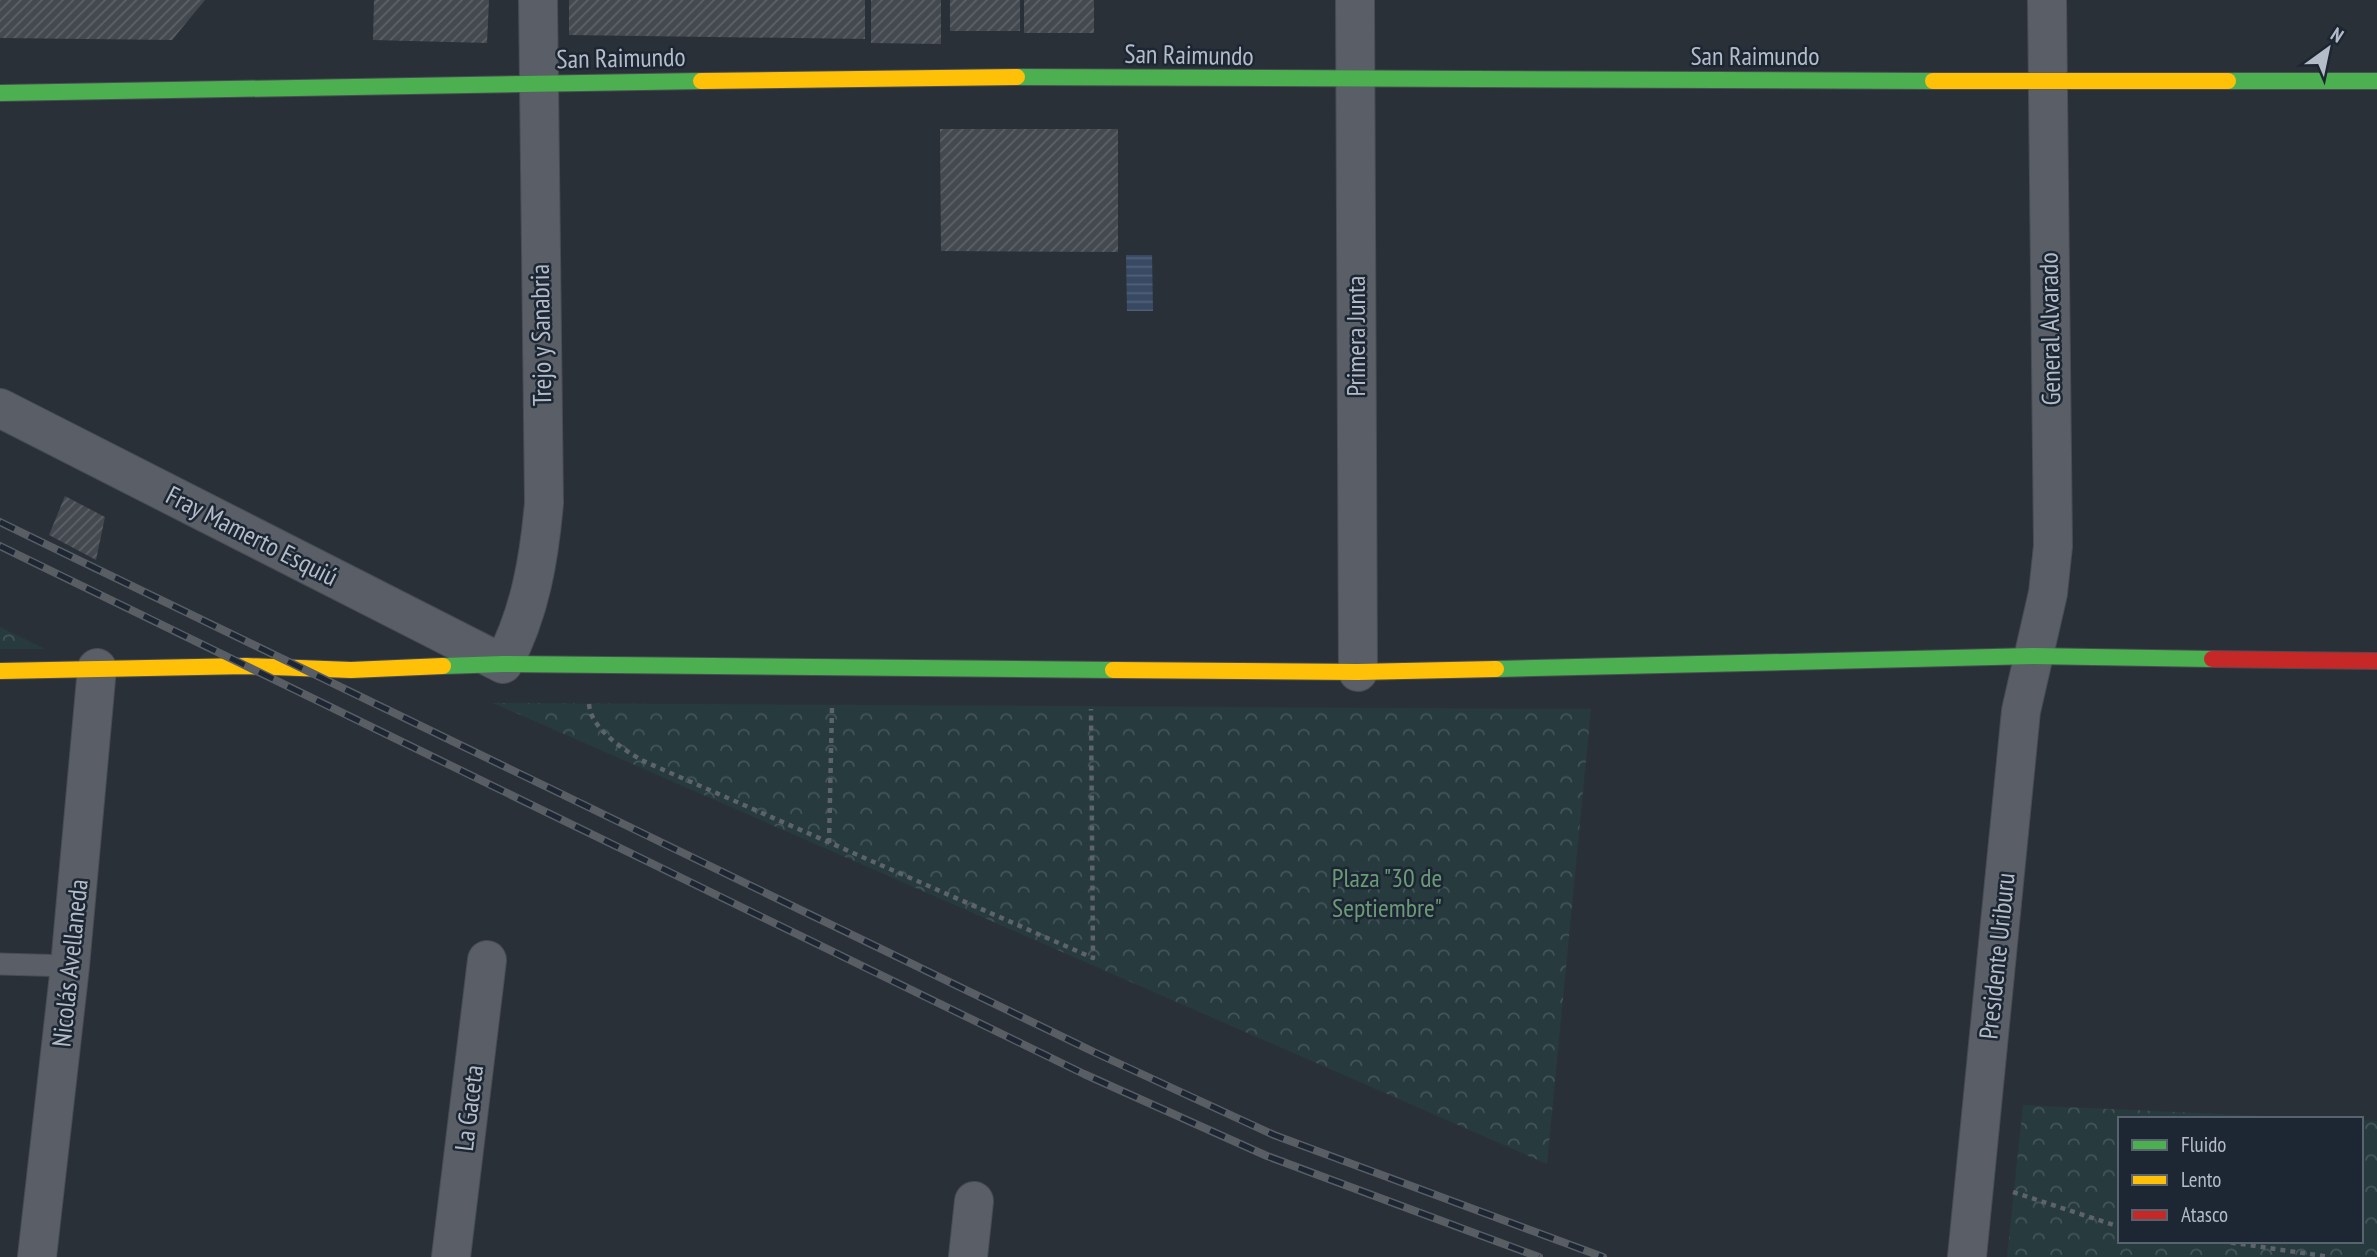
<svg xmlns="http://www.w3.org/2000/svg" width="2377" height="1257" font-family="'PT Sans Narrow',sans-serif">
<defs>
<pattern id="park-crowns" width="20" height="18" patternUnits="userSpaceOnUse" patternTransform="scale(1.75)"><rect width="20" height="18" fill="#273a3e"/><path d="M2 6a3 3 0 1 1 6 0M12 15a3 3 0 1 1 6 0" fill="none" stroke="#445559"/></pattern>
<pattern id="water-rules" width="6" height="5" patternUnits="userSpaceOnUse" patternTransform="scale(1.75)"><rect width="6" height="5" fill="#384963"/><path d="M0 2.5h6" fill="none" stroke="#526178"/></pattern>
<pattern id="building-hatch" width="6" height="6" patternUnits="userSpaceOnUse" patternTransform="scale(1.75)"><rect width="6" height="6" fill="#444950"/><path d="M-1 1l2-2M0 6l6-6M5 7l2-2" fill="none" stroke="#5d6168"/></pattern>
</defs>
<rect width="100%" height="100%" fill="#2a3038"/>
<g fill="url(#park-crowns)">
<polygon points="0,627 45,649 0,649"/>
<polygon points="493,703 1591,709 1547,1164"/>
<polygon points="2023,1105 2334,1119 2120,1119 2120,1241 2361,1241 2361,1120 2377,1121 2377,1257 2007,1257"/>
</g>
<polygon fill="url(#water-rules)" points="1126,255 1152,255 1153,311 1127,311"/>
<g fill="url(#building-hatch)">
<polygon points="0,0 205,0 172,40 0,38"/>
<polygon points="374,0 489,0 487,43 373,40"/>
<polygon points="569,0 865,0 865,39 569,35"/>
<polygon points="871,0 941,0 941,44 871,43"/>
<rect x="950" y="0" width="70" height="31"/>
<rect x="1024" y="0" width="70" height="33"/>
<polygon points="940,129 1118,129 1118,252 941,251"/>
<polygon points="65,496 105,517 96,560 49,535"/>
</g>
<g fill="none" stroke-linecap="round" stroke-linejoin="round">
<defs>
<polyline id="lane" points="0,964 70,966"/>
<g id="street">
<polyline points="1355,0 1358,672"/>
<path d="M0 408 503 664C530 613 539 560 544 503L538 0"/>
<polyline points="37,1257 70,966 97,668"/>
<polyline points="451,1257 487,960"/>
<polyline points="968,1257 974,1201"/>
<polyline points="1967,1257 2021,711 2048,593 2053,546 2047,0"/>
</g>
<g id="fast">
<polyline points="1017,77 1933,81"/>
<polyline points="2228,81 2377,81"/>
<polyline points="0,93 701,81"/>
<polyline points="443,666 503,664 1113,670"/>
<polyline points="1496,669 2033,656 2212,659"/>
</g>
<g id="slow">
<polyline points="701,81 1017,77"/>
<polyline points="1933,81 2228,81"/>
<polyline points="1113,670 1358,672 1496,669"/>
<polyline points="0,671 246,666 351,670 443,666"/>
</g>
<polyline id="jam" points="2212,659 2377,661"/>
</defs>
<use href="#lane" stroke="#484c53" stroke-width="23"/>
<use href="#street" stroke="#484c53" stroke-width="40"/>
<use href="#fast" stroke="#484c53" stroke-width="18"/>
<use href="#slow" stroke="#484c53" stroke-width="18"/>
<use href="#jam" stroke="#484c53" stroke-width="18"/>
<g stroke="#5d636a" stroke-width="4.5" stroke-dasharray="5 5" stroke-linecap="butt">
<path d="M589 704C591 729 622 748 641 760L1093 958 1091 709"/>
<polyline points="829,843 832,707"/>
<polyline points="2013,1192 2120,1227"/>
<polyline points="2221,1241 2330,1257"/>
</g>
<use href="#lane" stroke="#5a5e66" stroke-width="21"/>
<use href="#street" stroke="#5a5e66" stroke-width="38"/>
<use href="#fast" stroke="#4caf50" stroke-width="16"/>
<use href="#slow" stroke="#ffc107" stroke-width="16"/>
<use href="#jam" stroke="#c62828" stroke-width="16"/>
<defs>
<g id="rail">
<polyline points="0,522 1096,1053 1274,1135 1603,1257"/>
<polyline points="0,546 1084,1074 1267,1156 1539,1257"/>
</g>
</defs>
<use href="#rail" stroke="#595d64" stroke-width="8"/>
<use href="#rail" stroke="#1d2633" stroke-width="5" stroke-dasharray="16" stroke-linecap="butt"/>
</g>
<g text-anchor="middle" stroke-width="5" stroke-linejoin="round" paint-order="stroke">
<g font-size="26" fill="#b4bcc9" stroke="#1d2633">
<text transform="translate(1189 55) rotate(1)" y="9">San Raimundo</text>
<text x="1755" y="65">San Raimundo</text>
<text transform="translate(621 58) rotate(-1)" y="9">San Raimundo</text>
<text transform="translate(2050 329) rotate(-91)" y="9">General Alvarado</text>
<text transform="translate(541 335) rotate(-91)" y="9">Trejo y Sanabria</text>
<text transform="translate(1356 336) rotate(-90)" y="9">Primera Junta</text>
<text transform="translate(252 536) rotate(27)" y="9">Fray Mamerto Esquiú</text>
<text transform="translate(1997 956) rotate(-84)" y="9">Presidente Uriburu</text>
<text transform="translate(70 963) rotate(-84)" y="9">Nicolás Avellaneda</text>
<text transform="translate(469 1108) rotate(-83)" y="9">La Gaceta</text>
</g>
<g font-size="26" fill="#6b9a76" stroke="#1d2633">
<text x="1387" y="887">Plaza "30 de<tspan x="1387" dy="30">Septiembre"</tspan></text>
</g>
</g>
<rect x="2118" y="1117" width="245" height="126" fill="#1d2633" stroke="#59626f" stroke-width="2"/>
<rect x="2132" y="1140" width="35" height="10" fill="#4caf50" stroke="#59626f" stroke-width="2"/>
<text x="2181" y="1152" font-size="21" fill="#b4bcc9">Fluido</text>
<rect x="2132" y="1175" width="35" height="10" fill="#ffc107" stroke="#59626f" stroke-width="2"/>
<text x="2181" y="1187" font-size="21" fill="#b4bcc9">Lento</text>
<rect x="2132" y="1210" width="35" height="10" fill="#c62828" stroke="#59626f" stroke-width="2"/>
<text x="2181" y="1222" font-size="21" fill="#b4bcc9">Atasco</text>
<g transform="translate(2328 49) rotate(33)" stroke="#1d2633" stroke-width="5" paint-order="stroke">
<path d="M0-5L12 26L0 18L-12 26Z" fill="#b4bcc9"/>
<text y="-10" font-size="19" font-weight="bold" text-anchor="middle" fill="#b4bcc9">N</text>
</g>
</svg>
